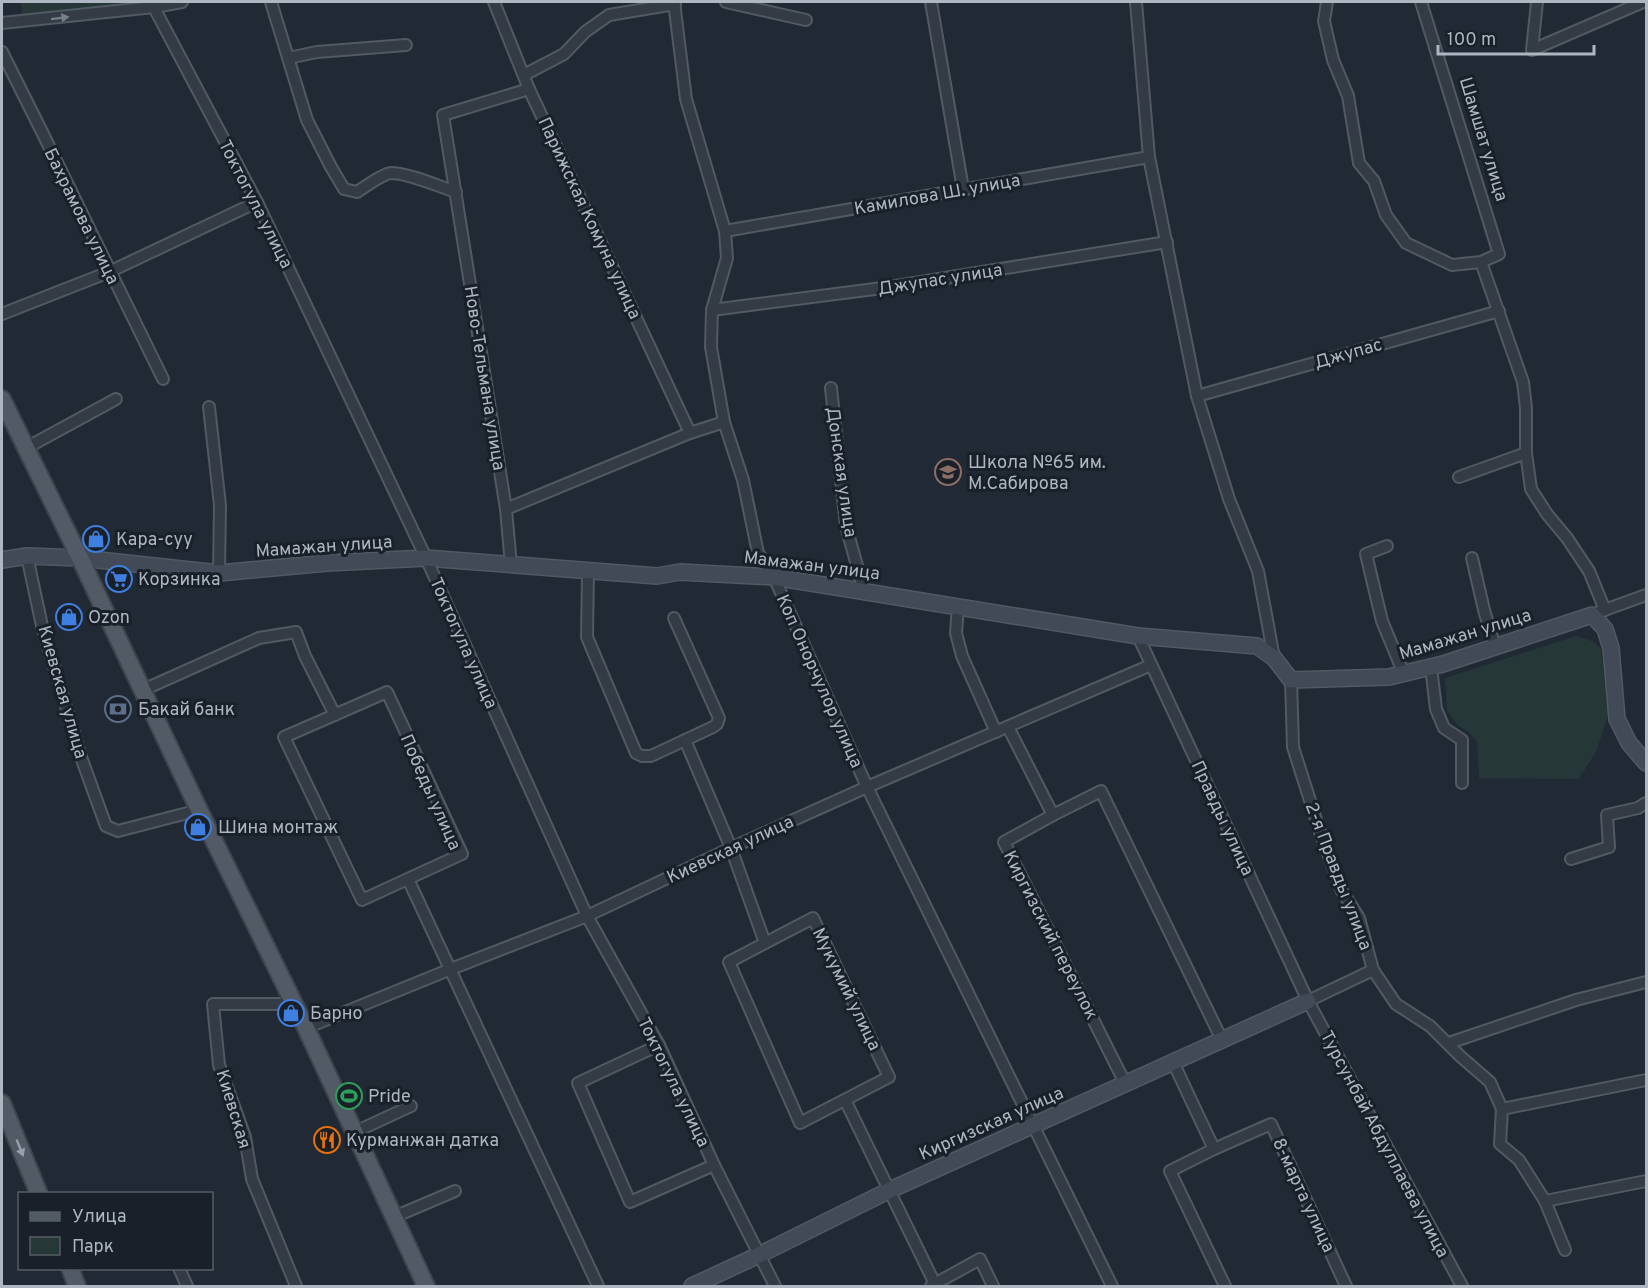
<svg xmlns="http://www.w3.org/2000/svg" width="1648" height="1288" font-family="Overpass,sans-serif">
<rect width="100%" height="100%" fill="#212934"/>
<g fill="#253737">
<polygon points="21,2 143,2 22,16"/>
<polygon points="1576,636 1592,641 1601,648 1608,715 1597,750 1579,779 1479,778 1477,742 1469,732 1457,725 1447,710 1445,678"/>
</g>
<g fill="none" stroke-linecap="round" stroke-linejoin="round">
<defs>
<g id="street">
<polyline points="151,2 257,202 426,558 587,916 659,1045 714,1165 775,1286"/>
<path d="M271 2 307 120 331 167 344 189 357 192C365 187 382 174 391 173 408 173 438 186 456 192"/>
<polyline points="494,2 529,89 690,433"/>
<polyline points="674,2 686,99 725,231 727,258 712,310 711,347 724,422 743,480 758,553 774,577 867,787 1112,1286"/>
<polyline points="726,2 806,20"/>
<polyline points="931,2 963,189"/>
<polyline points="1136,2 1149,157 1197,396 1229,499 1258,571 1274,658"/>
<polyline points="1327,2 1324,21 1333,60 1348,96 1359,163 1374,181 1386,215 1406,243 1452,265 1481,262 1499,254 1421,2"/>
<polyline points="1537,2 1532,50 1643,2"/>
<polyline points="2,23 154,7 182,2"/>
<polyline points="2,52 43,134 163,379"/>
<polyline points="288,58 317,52 406,45"/>
<polyline points="524,75 564,54 585,32 609,15 675,4"/>
<polyline points="725,231 1149,157"/>
<polyline points="1481,262 1523,382 1526,408 1526,453 1531,489 1547,514 1567,538 1589,571 1605,610"/>
<polyline points="712,310 890,287 1167,242"/>
<polyline points="2,314 109,272 257,202"/>
<polyline points="831,388 846,526 864,591"/>
<polyline points="1197,396 1499,311"/>
<polyline points="209,407 220,505 219,573"/>
<polyline points="26,448 116,399"/>
<polyline points="1459,477 1526,453"/>
<polyline points="506,509 690,433 724,422"/>
<polyline points="1387,546 1366,554 1382,621 1404,674"/>
<polyline points="27,556 42,626 81,757 106,826 118,831 199,810"/>
<polyline points="1472,558 1484,610 1495,647"/>
<polyline points="511,565 506,509 443,115 529,89"/>
<polyline points="588,572 587,637 636,753 642,756 651,756 713,727 717,724 719,718 674,618"/>
<polyline points="958,606 956,633 962,656 996,732"/>
<polyline points="1599,612 1646,595"/>
<polyline points="1138,636 1308,1001 1462,1286"/>
<polyline points="1431,667 1436,709 1444,728 1462,740 1462,783"/>
<polyline points="1291,680 1293,747 1319,829 1342,891 1359,918 1373,970 1396,1004 1430,1026 1460,1056 1490,1082 1502,1109 1500,1144 1519,1160 1545,1201 1565,1250"/>
<polyline points="143,690 259,638 296,632 305,656 335,715"/>
<polygon points="387,692 462,854 362,900 284,737"/>
<polyline points="1008,727 1053,815"/>
<polyline points="685,740 731,848 765,943"/>
<polyline points="1571,859 1609,847 1607,815 1638,808 1646,803"/>
<polyline points="408,879 598,1286"/>
<polygon points="813,918 889,1077 800,1123 729,962"/>
<polyline points="1308,1001 1373,970"/>
<polyline points="293,1004 213,1004 219,1065 245,1137 252,1179 296,1286"/>
<polyline points="306,1028 451,969 587,916 731,848 867,787 1151,665"/>
<polyline points="1449,1043 1576,1000 1646,982"/>
<polyline points="659,1045 578,1083 630,1202 714,1165"/>
<polyline points="1173,1062 1214,1149"/>
<polyline points="1125,1083 1004,842 1053,815 1101,791 1222,1040"/>
<polyline points="845,1100 935,1284"/>
<polyline points="1502,1109 1646,1080"/>
<polyline points="355,1132 411,1106"/>
<polyline points="1545,1201 1646,1181"/>
<polyline points="394,1217 455,1191"/>
<polyline points="179,1268 187,1286"/>
<polyline points="931,1286 980,1259 993,1286"/>
<polyline points="1225,1286 1170,1171 1214,1149 1271,1124 1346,1286"/>
</g>
<g id="secondary">
<polyline points="2,560 27,556 80,558 219,573 327,563 426,558 657,576 680,572 774,577 1138,636 1257,646 1274,658 1291,680 1389,677 1443,664 1592,615 1605,629 1611,648 1617,719 1629,743 1646,763"/>
<polyline points="692,1286 759,1255 890,1190 1308,1001"/>
</g>
<g id="primary">
<polyline points="2,399 80,558 199,810 306,1028 426,1286"/>
<polyline points="2,1103 39,1194"/>
<polyline points="70,1268 77,1286"/>
</g>
</defs>
<use href="#street" stroke="#515962" stroke-width="14"/>
<use href="#secondary" stroke="#515962" stroke-width="18"/>
<use href="#primary" stroke="#3d444e" stroke-width="20"/>
<use href="#street" stroke="#343b44" stroke-width="10"/>
<use href="#secondary" stroke="#424a57" stroke-width="15"/>
<use href="#primary" stroke="#525a65" stroke-width="16"/>
</g>
<defs><path id="oneway-solid" d="M-6-.8H1V-3.2L6.5 0L1 3.2V.8H-6Z" transform="scale(1.5)"/></defs>
<use fill="#777f89" href="#oneway-solid" transform="translate(60 18) rotate(-7)"/>
<use fill="#979faa" href="#oneway-solid" transform="translate(20 1148) rotate(68)"/>
<defs>
<symbol id="school-ring" viewBox="-11 -11 22 22"><circle r="9.5" fill="#192029" stroke="#8d6e63" stroke-width="1.5"/><path d="M0-5L7-2L0 1L-7-2ZM-4 1L0 2.5L4 1V4Q0 6-4 4Z" fill="#8d6e63"/></symbol>
<symbol id="shop-ring" viewBox="-11 -11 22 22"><circle r="9.5" fill="#192029" stroke="#3f7fe0" stroke-width="1.5"/><path d="M-5-2.5h2.3a2.7 3.5 0 0 1 5.4 0H5L5.5 6h-11ZM-1.5-2.5h3a1.5 2.3 0 0 0-3 0Z" fill="#3f7fe0"/></symbol>
<symbol id="supermarket-ring" viewBox="-11 -11 22 22"><circle r="9.5" fill="#192029" stroke="#3f7fe0" stroke-width="1.5"/><path d="M-6-5.5h2.5l.6 2H6L4.5 2H-2.5L-4.4-4H-6ZM-1.5 3.2a1.3 1.3 0 1 0 .1 0ZM3 3.2a1.3 1.3 0 1 0 .1 0Z" fill="#3f7fe0"/></symbol>
<symbol id="bank-ring" viewBox="-11 -11 22 22"><circle r="9.5" fill="#192029" stroke="#5c6f8a" stroke-width="1.5"/><path d="M-6-4H6V4H-6ZM0-2.3a2.3 2.3 0 1 0 0 4.6a2.3 2.3 0 1 0 0-4.6Z" fill="#5c6f8a"/></symbol>
<symbol id="stadium-ring" viewBox="-11 -11 22 22"><circle r="9.5" fill="#192029" stroke="#2e9e5b" stroke-width="1.5"/><path d="M0-5a6.5 5 0 1 0 0 10a6.5 5 0 1 0 0-10ZM-3.5-1.8h7v3.6h-7Z" fill="#2e9e5b"/></symbol>
<symbol id="restaurant-ring" viewBox="-11 -11 22 22"><circle r="9.5" fill="#192029" stroke="#e8710a" stroke-width="1.5"/><path d="M-5-6h1v4h1v-4h1v4h1v-4h1v5L-1.5 .5V6h-2V.5L-5-1ZM5-6V6H3V1.5H1.5Q1.5-4 5-6Z" fill="#e8710a"/></symbol>
</defs>
<g fill-rule="evenodd">
<use href="#school-ring" x="933" y="457" width="30" height="30"/>
<use href="#shop-ring" x="81" y="524" width="30" height="30"/>
<use href="#supermarket-ring" x="104" y="564" width="30" height="30"/>
<use href="#shop-ring" x="54" y="602" width="30" height="30"/>
<use href="#bank-ring" x="103" y="694" width="30" height="30"/>
<use href="#shop-ring" x="183" y="812" width="30" height="30"/>
<use href="#shop-ring" x="276" y="998" width="30" height="30"/>
<use href="#stadium-ring" x="334" y="1081" width="30" height="30"/>
<use href="#restaurant-ring" x="312" y="1125" width="30" height="30"/>
</g>
<g text-anchor="middle" stroke-width="6" stroke-linejoin="round" paint-order="stroke">
<g font-size="18" fill="#aeb6c1" stroke="#192029">
<text transform="translate(1484 139) rotate(73)" y="6">Шамшат улица</text>
<text transform="translate(937 194) rotate(-10)" y="6">Камилова Ш. улица</text>
<text transform="translate(256 204) rotate(63)" y="6">Токтогула улица</text>
<text transform="translate(82 216) rotate(64)" y="6">Бахрамова улица</text>
<text transform="translate(590 218) rotate(65)" y="6">Парижская Комуна улица</text>
<text transform="translate(940 279) rotate(-9)" y="6">Джупас улица</text>
<text transform="translate(1348 353) rotate(-16)" y="6">Джупас</text>
<text transform="translate(485 378) rotate(81)" y="6">Ново-Тельмана улица</text>
<text transform="translate(842 472) rotate(82)" y="6">Донская улица</text>
<text transform="translate(324 546) rotate(-4)" y="6">Мамажан улица</text>
<text transform="translate(812 565) rotate(7)" y="6">Мамажан улица</text>
<text transform="translate(1465 634) rotate(-17)" y="6">Мамажан улица</text>
<text transform="translate(464 643) rotate(66)" y="6">Токтогула улица</text>
<text transform="translate(820 681) rotate(66)" y="6">Коп Онорчулор улица</text>
<text transform="translate(63 692) rotate(74)" y="6">Киевская улица</text>
<text transform="translate(431 792) rotate(66)" y="6">Победы улица</text>
<text transform="translate(1223 818) rotate(65)" y="6">Правды улица</text>
<text transform="translate(730 849) rotate(-25)" y="6">Киевская улица</text>
<text transform="translate(1339 876) rotate(69)" y="6">2-я Правды улица</text>
<text transform="translate(1051 935) rotate(63)" y="6">Киргизский переулок</text>
<text transform="translate(847 989) rotate(64)" y="6">Мукумий улица</text>
<text transform="translate(674 1082) rotate(64)" y="6">Токтогула улица</text>
<text transform="translate(234 1109) rotate(73)" y="6">Киевская</text>
<text transform="translate(991 1123) rotate(-24)" y="6">Киргизская улица</text>
<text transform="translate(1385 1144) rotate(62)" y="6">Турсунбай Абдуллаева улица</text>
<text transform="translate(1304 1195) rotate(65)" y="6">8-марта улица</text>
</g>
<g font-size="18" fill="#aeb6c1" stroke="#192029" text-anchor="start">
<text x="968" y="468">Школа №65 им.<tspan x="968" dy="21">М.Сабирова</tspan></text>
<text x="116" y="545">Кара-суу</text>
<text x="138" y="585">Корзинка</text>
<text x="88" y="623">Ozon</text>
<text x="138" y="715">Бакай банк</text>
<text x="218" y="833">Шина монтаж</text>
<text x="310" y="1019">Барно</text>
<text x="368" y="1102">Pride</text>
<text x="346" y="1146">Курманжан датка</text>
</g>
</g>
<rect width="1648" height="1288" fill="none" stroke="#aeb6c1" stroke-width="6"/>
<rect x="18" y="1192" width="195" height="78" fill="#192029" stroke="#555c66" stroke-width="1.5"/>
<rect x="30" y="1212" width="30" height="9" fill="#525a65" stroke="#555c66" stroke-width="1.5"/>
<text x="72" y="1222" font-size="18" fill="#aeb6c1">Улица</text>
<rect x="30" y="1237" width="30" height="18" fill="#253737" stroke="#555c66" stroke-width="1.5"/>
<text x="72" y="1252" font-size="18" fill="#aeb6c1">Парк</text>
<path d="M1438 45v9h156v-9" fill="none" stroke="#aeb6c1" stroke-width="3"/>
<text x="1447" y="45" font-size="18" fill="#aeb6c1" stroke="#192029" stroke-width="4.5" paint-order="stroke">100 m</text>
</svg>
